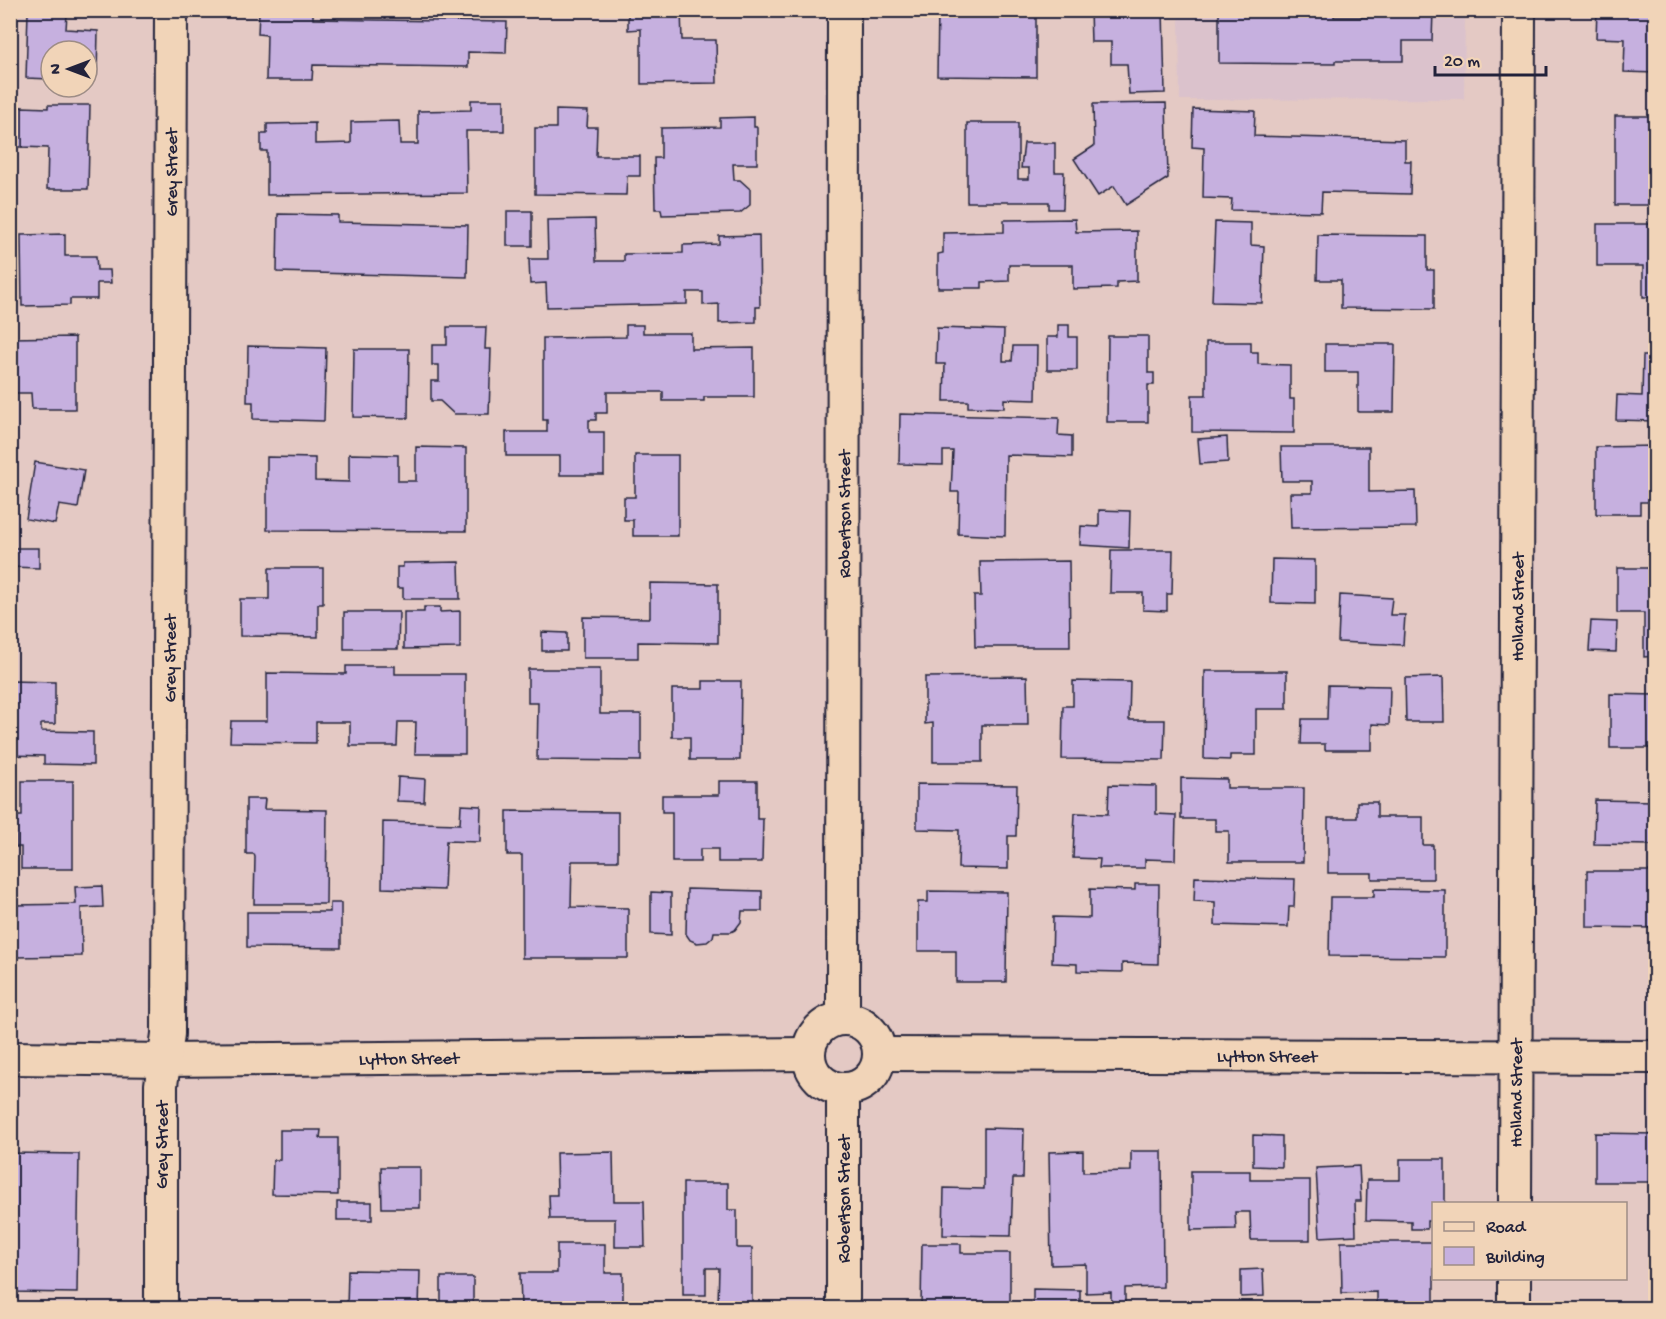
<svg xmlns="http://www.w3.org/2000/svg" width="1666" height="1319" font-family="'Gochi Hand',sans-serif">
<rect width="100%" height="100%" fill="#e4c9c4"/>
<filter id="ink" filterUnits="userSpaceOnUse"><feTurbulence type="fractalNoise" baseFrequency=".0167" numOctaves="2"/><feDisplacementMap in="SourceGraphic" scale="12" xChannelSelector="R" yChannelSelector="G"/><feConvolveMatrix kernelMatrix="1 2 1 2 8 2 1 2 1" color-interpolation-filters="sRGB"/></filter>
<g filter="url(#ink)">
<polygon fill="#dbc2cc" points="1179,11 1465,11 1464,99 1180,100"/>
<g fill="#c6b0df" stroke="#22223b" stroke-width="1.5">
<polygon points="267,10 313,10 313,19 507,22 506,53 468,52 468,67 313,65 312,80 266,80 267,35 258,34 259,11"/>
<polygon points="628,10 681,10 682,40 716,40 717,83 641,84 641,29 628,30"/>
<polygon points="938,10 1036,10 1036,77 937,76"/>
<polygon points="1090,10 1163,10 1165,93 1129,94 1127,64 1111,64 1111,42 1091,42"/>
<polygon points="1219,10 1334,10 1334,17 1371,17 1371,10 1433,10 1432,41 1403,41 1403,61 1335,61 1335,64 1219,63"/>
<polygon points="1597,10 1656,10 1656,73 1624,72 1625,39 1596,38"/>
<polygon points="28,12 67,14 66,29 98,31 97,75 87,75 87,51 51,51 51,79 26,78"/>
<polygon points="471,100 504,100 504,131 466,131 467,193 267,195 267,151 261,151 261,134 267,134 267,124 315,123 315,144 351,143 351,122 399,121 400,144 418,144 418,111 471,110"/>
<polygon points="1166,103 1168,178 1126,205 1114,186 1098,196 1074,159 1094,146 1093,104"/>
<polygon points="48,105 90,105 88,189 47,189 48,148 22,147 22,107 48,108"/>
<rect x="10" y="107" width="12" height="40"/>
<polygon points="1193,109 1255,111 1254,136 1405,140 1405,161 1411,161 1410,194 1322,192 1321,212 1231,210 1232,199 1203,198 1204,148 1192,147"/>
<polygon points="556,110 588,111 587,127 597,127 596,156 640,156 640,176 627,176 626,195 535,194 535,128 556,128"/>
<rect x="1615" y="116" width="41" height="89"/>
<polygon points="754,117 754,127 757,127 757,164 733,164 734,180 740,180 750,189 750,205 740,213 662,215 661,209 655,209 654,158 661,158 661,128 720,127 720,118"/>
<polygon points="967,123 1018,123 1018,179 1029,179 1029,168 1021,168 1024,143 1055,143 1055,172 1064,172 1063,209 1049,209 1049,202 967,202"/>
<rect x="507" y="211" width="25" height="35"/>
<polygon points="278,214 338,215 338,222 468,225 467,277 277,272"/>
<polygon points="595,219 596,261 624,261 624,254 683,253 683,245 719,244 719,236 759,235 760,307 756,307 756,322 719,323 719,304 703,305 703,292 687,292 687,304 547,307 546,283 530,284 529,259 548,259 547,220"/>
<polygon points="1075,219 1076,232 1137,231 1137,281 1117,282 1117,288 1073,289 1073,265 1009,265 1009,281 982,282 982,288 938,288 938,254 943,253 943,233 1004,232 1004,220"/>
<polygon points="1215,222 1251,223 1251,245 1264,246 1262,303 1212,302"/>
<polygon points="1597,224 1656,224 1656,297 1643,297 1643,266 1597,266"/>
<polygon points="65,234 65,256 96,256 97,270 110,270 111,283 97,283 97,299 70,299 70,305 22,306 21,235"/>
<polygon points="1318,235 1427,236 1427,270 1434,270 1434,309 1341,308 1341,280 1317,280"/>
<polygon points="626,325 643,325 643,333 691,333 691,349 754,348 754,397 704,397 704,401 663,401 663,392 607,392 607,413 596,413 596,420 589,420 589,432 604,432 604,475 560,475 560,456 506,456 506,432 547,432 547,420 543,420 543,338 626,337"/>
<polygon points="1058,325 1069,325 1069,337 1077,337 1077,370 1047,370 1047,337 1058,337"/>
<polygon points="447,327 486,327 485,349 491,349 489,414 454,414 440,401 431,401 431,381 439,381 439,365 432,365 432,345 447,345"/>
<polygon points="937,328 1004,330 1003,361 1012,361 1013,346 1037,346 1036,400 1004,399 1004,408 968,407 968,401 944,401 945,364 936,364"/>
<polygon points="1108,336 1148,336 1148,373 1154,373 1154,385 1148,385 1148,422 1107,422"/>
<polygon points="75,337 75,409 32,409 31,393 10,393 10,338"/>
<polygon points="1206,342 1251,342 1251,352 1258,352 1258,364 1290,365 1290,399 1294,399 1294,433 1192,432 1192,395 1206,395"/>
<polygon points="1325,344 1395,344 1394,412 1358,412 1358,372 1325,372"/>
<polygon points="248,346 326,348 324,421 253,419 253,402 247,402"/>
<polygon points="354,349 409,349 408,418 353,417"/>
<polygon points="1643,356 1656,356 1656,421 1616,420 1617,395 1642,396"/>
<polygon points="900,414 1059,418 1058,435 1072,436 1072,457 1006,455 1005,536 958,534 959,492 951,492 953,451 943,451 943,465 899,464"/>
<polygon points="1227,437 1228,462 1200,464 1198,439"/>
<polygon points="1656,446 1656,502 1640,502 1640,514 1596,514 1596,447"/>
<polygon points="416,447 466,448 466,531 267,530 267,457 315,458 315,481 349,482 349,454 398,455 398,481 416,481"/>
<polygon points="1281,447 1369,447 1369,492 1415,491 1416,527 1291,528 1290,493 1312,493 1312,481 1282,481"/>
<polygon points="635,455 678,455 678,536 633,536 633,520 624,520 624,497 635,497"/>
<polygon points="35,462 84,470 78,508 59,505 55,524 26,519"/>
<polygon points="10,476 15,476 10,510"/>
<polygon points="1099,510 1130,511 1129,548 1080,545 1081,526 1099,527"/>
<polygon points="10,548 39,548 39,568 10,567"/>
<polygon points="1111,550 1173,550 1172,594 1167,594 1167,611 1143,610 1143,593 1110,593"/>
<polygon points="1272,559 1315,560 1315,604 1271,603"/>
<polygon points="1069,561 1070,647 975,647 974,596 981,596 980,562"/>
<polygon points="459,562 460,599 403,599 403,588 397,588 397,567 403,567 403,563"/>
<polygon points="269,568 323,568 323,604 318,604 318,637 240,636 240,599 269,599"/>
<polygon points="1617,568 1656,568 1656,656 1644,657 1644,613 1617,613"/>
<polygon points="650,583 718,584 718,643 638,642 638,658 583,658 583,617 650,618"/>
<polygon points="10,584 15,584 14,607 10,607"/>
<polygon points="1340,595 1392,598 1390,615 1405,615 1403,645 1338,642"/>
<polygon points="424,607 440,607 440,612 460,611 460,648 404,649 404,612 424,612"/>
<polygon points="344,612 399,612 398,649 344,649"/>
<polygon points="1591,621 1617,622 1616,652 1589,651"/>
<polygon points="542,632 567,633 567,651 542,651"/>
<polygon points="346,666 395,666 395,674 465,674 465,754 415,754 416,722 398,722 397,746 350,746 350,722 316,722 316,743 230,742 231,721 267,721 267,673 346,674"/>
<polygon points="528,669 600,669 600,714 641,714 641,761 537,760 538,703 528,703"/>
<polygon points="1205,671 1287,671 1287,709 1256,709 1256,755 1230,755 1230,760 1204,759"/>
<polygon points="1027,676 1028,725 982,725 982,762 933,762 933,723 925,724 925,677"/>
<polygon points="1443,677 1444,722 1406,722 1405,678"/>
<polygon points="10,681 55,682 55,724 41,724 41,731 93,732 93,765 44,764 44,756 10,755"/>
<polygon points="703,681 741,681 740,760 690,760 690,737 672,737 672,689 703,689"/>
<polygon points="1073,681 1130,682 1129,720 1165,720 1164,760 1062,759 1063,706 1073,706"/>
<polygon points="1328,685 1390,686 1389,725 1372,724 1372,750 1325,750 1325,744 1301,744 1302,719 1327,719"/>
<polygon points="1610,694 1656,695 1656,748 1610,748"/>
<polygon points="398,777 425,779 424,802 397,801"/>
<polygon points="1181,778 1227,779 1227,788 1304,788 1303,862 1229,862 1229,831 1215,831 1215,819 1181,819"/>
<polygon points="22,781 73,781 73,869 21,869 21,847 16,847 16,816 22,816"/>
<polygon points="719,781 757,781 757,819 763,819 762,862 718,862 718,849 700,849 700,862 672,862 672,812 662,812 662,795 719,795"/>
<polygon points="917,784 1017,785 1016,836 1008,836 1008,869 958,868 959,830 917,829"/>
<polygon points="1109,785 1156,786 1156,814 1176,815 1175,860 1145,859 1145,868 1099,868 1100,859 1073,858 1075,813 1108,814"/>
<polygon points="246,799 265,799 264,809 327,810 326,904 254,904 255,857 254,854 246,854"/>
<polygon points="1595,800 1656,801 1656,864 1651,864 1651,845 1594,844"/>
<polygon points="1357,802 1377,802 1377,817 1423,817 1423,845 1433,845 1433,879 1372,879 1372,873 1328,873 1328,818 1357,818"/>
<polygon points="461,805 481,806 480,842 446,841 444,890 382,888 383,822 460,824"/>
<polygon points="507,811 618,812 618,861 572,861 571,907 628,908 628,958 522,958 522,855 507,855"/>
<polygon points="1587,871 1656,871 1656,928 1587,927"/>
<polygon points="1195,877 1295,879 1294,907 1289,907 1288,927 1215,925 1215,902 1194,901"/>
<polygon points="1135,884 1159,884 1158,964 1122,963 1122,972 1077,971 1077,964 1052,963 1053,917 1090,918 1090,889 1135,890"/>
<polygon points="102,886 103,907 81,908 82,956 15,957 15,905 76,904 75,887"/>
<polygon points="687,889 762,891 762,911 742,911 741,922 735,930 731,932 714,932 713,937 707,942 697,943 690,940 686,934"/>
<polygon points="1374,889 1445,890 1445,957 1329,956 1330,897 1374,897"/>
<polygon points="928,891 1007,892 1006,982 956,982 956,951 918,951 918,902 928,902"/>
<polygon points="651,892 671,893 671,935 651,934"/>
<polygon points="330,903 341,903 341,948 247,947 247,912 330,912"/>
<polygon points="984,1128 1024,1129 1023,1178 1013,1178 1011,1236 943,1235 944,1188 984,1189"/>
<polygon points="280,1130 321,1130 320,1138 338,1138 338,1195 272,1194 273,1160 280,1160"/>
<polygon points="1595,1133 1656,1134 1656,1182 1595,1182"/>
<polygon points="1253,1135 1282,1136 1282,1167 1253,1166"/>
<polygon points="1083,1151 1083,1172 1131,1171 1131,1151 1162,1151 1163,1287 1125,1288 1125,1308 1104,1308 1104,1306 1111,1306 1111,1292 1086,1293 1086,1264 1051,1265 1049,1152"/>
<polygon points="613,1152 614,1201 644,1201 645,1247 615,1247 615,1219 550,1219 549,1195 557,1195 556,1153"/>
<polygon points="10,1153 79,1154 77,1293 10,1292"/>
<polygon points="1400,1159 1445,1159 1445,1204 1434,1204 1434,1221 1427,1221 1427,1229 1411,1229 1411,1221 1366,1220 1367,1180 1400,1180"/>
<polygon points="1359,1166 1361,1201 1355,1201 1356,1235 1320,1237 1316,1168"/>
<polygon points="381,1167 420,1167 420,1208 382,1208"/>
<polygon points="1191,1171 1250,1171 1250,1180 1310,1180 1310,1240 1251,1240 1250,1212 1235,1212 1236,1229 1191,1230"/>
<polygon points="683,1183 728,1183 728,1210 737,1210 737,1248 752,1248 752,1304 718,1304 719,1268 706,1268 706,1295 683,1295"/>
<rect x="337" y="1202" width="35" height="18"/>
<polygon points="1341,1242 1434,1242 1434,1308 1377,1308 1377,1292 1342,1293"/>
<polygon points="557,1244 605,1244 605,1273 623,1273 623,1308 521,1308 520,1273 557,1273"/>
<polygon points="922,1244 961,1244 961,1253 1010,1253 1010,1308 921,1308"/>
<polygon points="1263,1269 1264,1296 1241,1297 1241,1270"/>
<polygon points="348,1270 420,1271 419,1308 347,1308"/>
<rect x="441" y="1277" width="32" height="31"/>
<polygon points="1033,1289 1080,1290 1080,1308 1033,1308"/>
</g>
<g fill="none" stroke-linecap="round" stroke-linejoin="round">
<defs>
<g id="street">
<path id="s1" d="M843 1018 844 10"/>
<circle cx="844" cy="1054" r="35"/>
<path id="s2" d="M879 1054 1656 1057"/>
<path id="s3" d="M10 1058 165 1060 809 1054"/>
<path id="s4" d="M1515 1204 1519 10"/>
<path id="s5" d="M161 1308V1085L168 1034 171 10"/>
<polyline points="843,1308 843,1089"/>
<polyline points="1514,1308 1514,1278"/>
</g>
</defs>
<use href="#street" stroke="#22223b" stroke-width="36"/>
<use href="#street" stroke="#f1d4b8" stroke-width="32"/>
</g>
</g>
<g text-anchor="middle" stroke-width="4.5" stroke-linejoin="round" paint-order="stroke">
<g font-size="18" fill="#22223b" stroke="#f1d4b8">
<text dy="6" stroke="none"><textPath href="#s5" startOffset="1136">Grey Street</textPath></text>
<text dy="6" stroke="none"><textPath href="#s1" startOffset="504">Robertson Street</textPath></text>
<text dy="6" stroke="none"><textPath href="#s4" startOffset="597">Holland Street</textPath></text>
<text dy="6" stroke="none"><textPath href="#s5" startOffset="650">Grey Street</textPath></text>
<text dy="6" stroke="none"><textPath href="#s2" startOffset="388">Lytton Street</textPath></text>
<text dy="6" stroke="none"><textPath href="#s3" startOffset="399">Lytton Street</textPath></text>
<text dy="6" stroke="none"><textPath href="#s4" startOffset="111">Holland Street</textPath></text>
<text transform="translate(161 1145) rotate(-90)" y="6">Grey Street</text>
<text transform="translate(843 1199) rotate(-90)" y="6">Robertson Street</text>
</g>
</g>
<rect width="1666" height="1319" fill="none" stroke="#f1d4b8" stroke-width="36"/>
<rect x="18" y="18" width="1630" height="1283" fill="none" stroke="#22223b" stroke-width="2" filter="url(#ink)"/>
<rect x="1432" y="1202" width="195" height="78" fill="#f1d4b8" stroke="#9e8d86" stroke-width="1.5"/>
<rect x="1444" y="1222" width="30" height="9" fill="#f1d4b8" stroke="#9e8d86" stroke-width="1.5"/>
<text x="1486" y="1232" font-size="18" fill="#22223b">Road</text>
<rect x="1444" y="1247" width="30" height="18" fill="#c6b0df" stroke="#9e8d86" stroke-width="1.5"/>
<text x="1486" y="1262" font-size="18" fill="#22223b">Building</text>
<g transform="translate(69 69) rotate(270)"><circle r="28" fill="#f1d4b8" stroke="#9e8d86" stroke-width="1.5"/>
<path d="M0-4.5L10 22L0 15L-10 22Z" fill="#22223b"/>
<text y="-9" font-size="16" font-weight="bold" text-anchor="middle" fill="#22223b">N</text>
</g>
<path d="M1435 66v9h111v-9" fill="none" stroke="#22223b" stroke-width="3"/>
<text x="1444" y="66" font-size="18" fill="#22223b" stroke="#f1d4b8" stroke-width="4.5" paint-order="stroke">20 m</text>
</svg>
